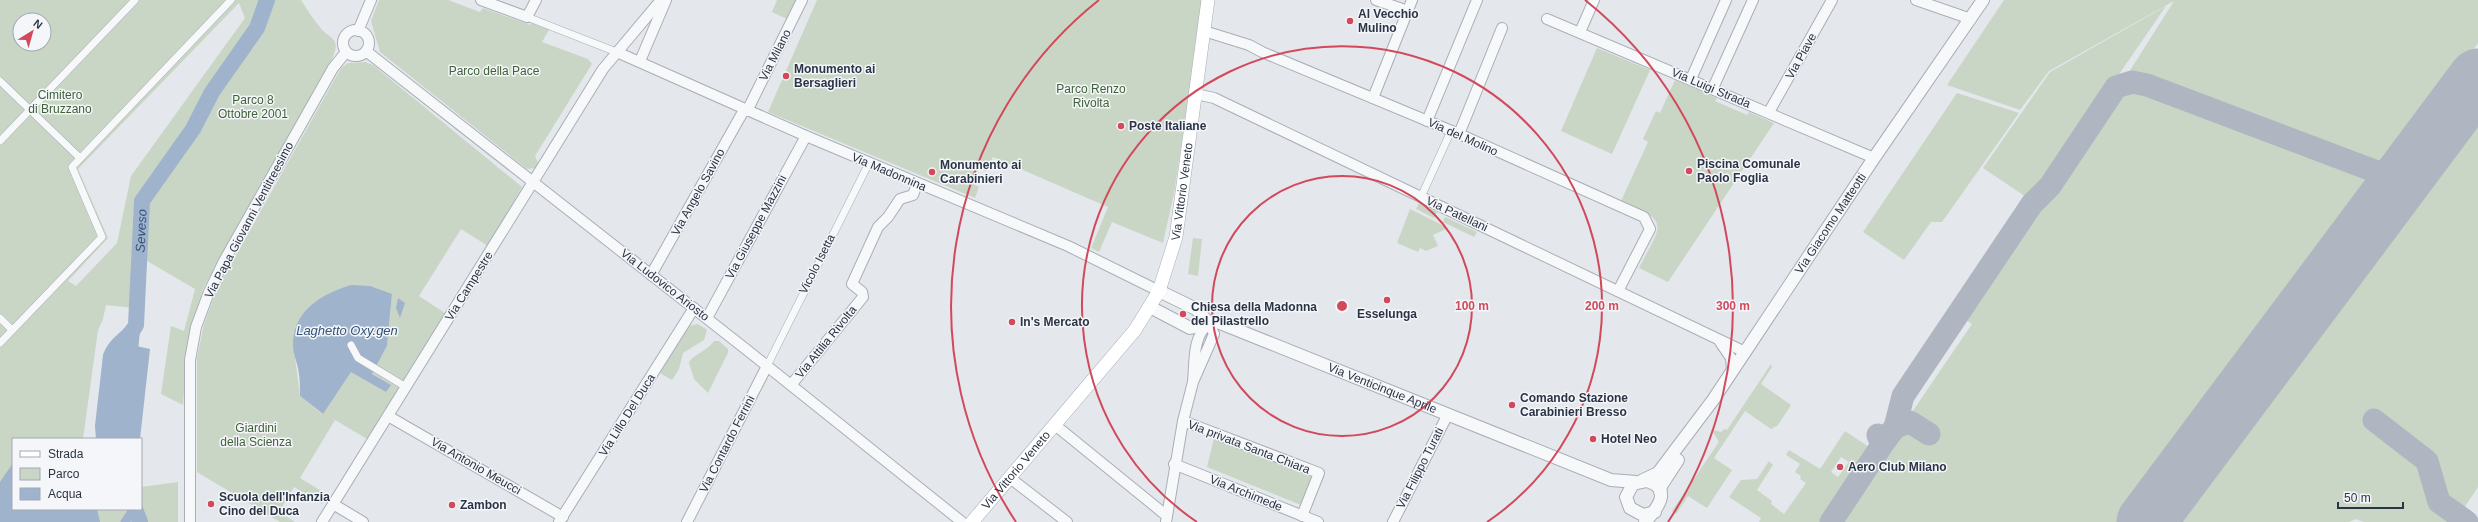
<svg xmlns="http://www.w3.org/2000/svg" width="2478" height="522" font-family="Helvetica,sans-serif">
<rect width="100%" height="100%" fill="#e4e7ec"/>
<g fill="#c9d6c5" fill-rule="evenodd">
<path d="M0 0H301C307 9 312 18 319 26 330 41 342 36 332 59L203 289 187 350 183 405 161 394 171 326 184 331 195 289 147 261 143 309 106 305 103 319 98 330 83 439H13V509H141V487L178 482V522H0ZM239 3 245 18 131 176 117 243 76 286 68 281 108 238 78 169ZM20 20H44V44H20Z"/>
<polygon points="379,0 448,0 480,12 483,8 530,25 532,21 550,28 542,42 588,59 592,64 535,156 538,163 536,168 527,169 380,52 371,21"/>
<polygon points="777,0 796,0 787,19 772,12"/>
<polygon points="817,0 1203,0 1174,193 1163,243 1112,222 1099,252 1091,248 1108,207 993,157 986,171 979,168 972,183 979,187 975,198 768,112"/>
<polygon points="2004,0 2478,0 2478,43 2385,168 2129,72 2174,1 2049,71 2020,110 1947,85"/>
<polygon points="2166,6 2032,201 1983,168 2050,72"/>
<polygon points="1597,48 1650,70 1612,154 1561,131"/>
<path d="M365 62 373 65 522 187 488 246 461 229 419 296 445 313 367 439 335 420 300 478 328 495 322 504 294 487 279 512 295 522H280L197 472V358L204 324 217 289 341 68 348 63ZM392 294 387 346 372 374 390 385 351 371 322 414 300 396 293 341Z"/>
<path d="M1675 80 1717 98 1715 101 1747 115 1749 112 1774 123 1668 282 1639 268C1661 224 1672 222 1621 201L1648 142 1643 139 1656 111 1660 113Z"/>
<polygon points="2129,87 2169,97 2338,160 2337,164 2376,180 2120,522 1843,522 1911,420 1908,418 1972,324 1964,319 2119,90"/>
<polygon points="1957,93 2019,113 1942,222 1931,222 1904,260 1863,232"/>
<polygon points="2478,110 2478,487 2464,508 2459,509 2453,518 2458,522 2364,522 2356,519 2349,522 2171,522"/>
<polygon points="1419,203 1437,212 1434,218 1416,209"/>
<polygon points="1410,209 1448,228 1433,235 1438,246 1426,251 1420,248 1418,252 1397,243"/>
<polygon points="1445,217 1477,232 1474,237 1443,222"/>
<polygon points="1193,238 1202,239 1198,276 1188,274"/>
<polygon points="698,324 707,330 704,340 683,353 679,369 672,380 660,373 689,326"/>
<path d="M714 341H719L728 349V353L708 393 694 379 689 363C692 355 706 352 714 341Z"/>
<polygon points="1771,364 1772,367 1761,384 1791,405 1778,425 1771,429 1745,411 1714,458 1732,470 1707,508 1688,496 1676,514 1672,511 1719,442 1711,429 1721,432 1724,429 1727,430"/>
<path d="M1845 431 1869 447 1820 522H1759L1761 518 1729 497 1741 480 1757 479 1769 461 1773 465 1757 490 1772 501 1771 504 1784 514 1806 483 1800 479 1801 476 1795 472 1800 464 1786 455 1789 450 1820 469ZM1841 457 1849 462 1838 477 1831 472Z"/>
<polygon points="1214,438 1312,477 1301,505 1207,467"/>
</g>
<g fill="#9fb4cc">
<path d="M351 285 370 286 392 294 387 346 372 374 391 385 386 392 351 372 323 414 300 396C300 387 300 377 298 368 296 359 292 350 293 341 295 309 324 293 351 285Z"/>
<polygon points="398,298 405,303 400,318 396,308"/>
<polygon points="127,344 150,349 140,439 110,439 108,425 117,356"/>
<polygon points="13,463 13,509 97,509 100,522 0,522 0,482"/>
</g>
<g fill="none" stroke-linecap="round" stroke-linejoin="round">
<g stroke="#9fb4cc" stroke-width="9">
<polyline points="133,356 136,325"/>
<polyline points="125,522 134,509"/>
</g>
<g stroke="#9fb4cc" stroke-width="16">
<path id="s1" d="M104 439 103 426 111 356C116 342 130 338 136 325L142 201 193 129 212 92 257 28 267 0"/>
<polyline points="135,509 140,522"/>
</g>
<g stroke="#b0b6c1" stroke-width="23">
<polyline points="2374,420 2427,461 2439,502 2467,522"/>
<polyline points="1895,427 1910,422 1929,434"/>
<polyline points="1882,445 1895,427 1903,396 2032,204 2050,186 2116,87 2132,82 2147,85 2401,181"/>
<polyline points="1831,522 1882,445 1878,435"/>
</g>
<polyline stroke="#b0b6c1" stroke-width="59" points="2146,522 2478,78"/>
<defs>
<g id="pedestrian">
<polyline points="527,17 619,53"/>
<polyline points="0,81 80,158"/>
<polyline points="0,141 135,0"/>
<polyline points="1421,197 1451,131"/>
<polyline points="0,318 12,330"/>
<polyline points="0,343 102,237 72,167 231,0"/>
<polyline points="351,345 358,358 406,387"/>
<polyline points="767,366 869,163"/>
</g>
<g id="minor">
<polyline points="481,0 527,17 536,0"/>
<polyline points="1376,0 1408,11"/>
<polyline points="1916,0 1971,19"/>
<polyline points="1547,19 1874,158"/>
<circle cx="356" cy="43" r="13"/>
<polyline points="358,31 371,0"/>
<polyline points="1204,31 1249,45 1262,52 1459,134 1644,217 1650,229 1618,291"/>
<polyline points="1580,32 1594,0"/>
<polyline points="366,51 747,350 962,522"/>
<polyline points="619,53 806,136 1068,246 1159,291"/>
<polyline points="640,61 666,0"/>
<polyline points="1691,79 1726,0"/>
<polyline points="1713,88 1753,0"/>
<polyline points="1196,94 1214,98 1745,352"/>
<polyline points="1373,98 1412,0"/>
<polyline points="747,111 802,0"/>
<polyline points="1769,112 1832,0"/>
<polyline points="1427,121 1477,0"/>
<polyline points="1459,134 1502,28"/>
<polyline points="651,275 744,110"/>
<polyline points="707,318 806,136"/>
<polyline points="1720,342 1731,358 1732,371"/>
<polyline points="791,385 863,297 862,292 852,284 878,227 888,217 900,199 913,195 917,184"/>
<polyline points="388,416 563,517"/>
<polyline points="1183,421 1319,473 1302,516"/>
<polyline points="1055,425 1167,516"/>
<polyline points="1174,464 1318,522"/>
<polyline points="1010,478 1067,522"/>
<polyline points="333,504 363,522"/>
<polyline points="190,522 190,360 196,327 209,292 224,261 333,68 346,52"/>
<polyline points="322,522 603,69 661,0"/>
<polyline points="559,522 694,308"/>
<polyline points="687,522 767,366"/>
<path d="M1166 522 1183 421 1193 382 1214 334 1209 323C1192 337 1195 362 1193 382"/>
<polyline points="1393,522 1448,414"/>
</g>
<g id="tertiary">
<polyline points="1159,291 1196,309 1209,323"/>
<path id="s2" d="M1150 307 1190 328 1217 322 1225 325 1611 480 1636 482"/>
<path id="s3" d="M1643 480 1658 473 1713 400 1874 158 1983 0"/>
<polyline points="1660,492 1661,486 1678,460"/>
<path d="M1645 522C1656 510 1674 489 1647 481L1633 484 1626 497 1630 508 1643 515 1655 512"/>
</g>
<g id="secondary">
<path id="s4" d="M972 522 1135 330 1159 291 1176 237 1208 0"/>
</g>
</defs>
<use href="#pedestrian" stroke="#a9aeb7" stroke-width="8"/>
<use href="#minor" stroke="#a9aeb7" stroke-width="12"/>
<use href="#tertiary" stroke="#a9aeb7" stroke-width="14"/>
<use href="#secondary" stroke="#a9aeb7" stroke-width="14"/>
<use href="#pedestrian" stroke="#f7f8fa" stroke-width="7"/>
<use href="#minor" stroke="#f7f8fa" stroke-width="10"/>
<use href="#tertiary" stroke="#f7f8fa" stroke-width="12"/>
<use href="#secondary" stroke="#fff" stroke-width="13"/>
</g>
<g fill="none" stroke="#d1495b" stroke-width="2">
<circle cx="1342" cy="306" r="130"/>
<path d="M1197 522A260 260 0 1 1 1487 522"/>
<path d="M1016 522A391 391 0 0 1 1099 0M1585 0A391 391 0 0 1 1668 522"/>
</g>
<g fill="#d1495b" stroke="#f4f6f9" stroke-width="1.5">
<circle cx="1350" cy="21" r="4"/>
<circle cx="786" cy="76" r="4"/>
<circle cx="1121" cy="126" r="4"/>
<circle cx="1689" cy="171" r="4"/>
<circle cx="932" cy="172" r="4"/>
<circle cx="1387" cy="300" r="4"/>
<circle cx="1183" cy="314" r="4"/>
<circle cx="1012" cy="322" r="4"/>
<circle cx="1512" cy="405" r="4"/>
<circle cx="1593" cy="439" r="4"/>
<circle cx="1840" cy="467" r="4"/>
<circle cx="211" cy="504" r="4"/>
<circle cx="452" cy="505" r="4"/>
</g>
<g text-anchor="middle" stroke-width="3" stroke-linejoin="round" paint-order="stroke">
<g font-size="12" font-weight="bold" fill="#2b3445" stroke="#f4f6f9" text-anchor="start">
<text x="1358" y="18">Al Vecchio<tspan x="1358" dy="14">Mulino</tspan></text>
<text x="794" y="73">Monumento ai<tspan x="794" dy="14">Bersaglieri</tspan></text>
<text x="1129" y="130">Poste Italiane</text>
<text x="1697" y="168">Piscina Comunale<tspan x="1697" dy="14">Paolo Foglia</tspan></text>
<text x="940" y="169">Monumento ai<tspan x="940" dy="14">Carabinieri</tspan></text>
<text x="1191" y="311">Chiesa della Madonna<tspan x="1191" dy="14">del Pilastrello</tspan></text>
<text x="1387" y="318" text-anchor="middle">Esselunga</text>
<text x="1020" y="326">In's Mercato</text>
<text x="1520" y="402">Comando Stazione<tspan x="1520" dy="14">Carabinieri Bresso</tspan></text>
<text x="1601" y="443">Hotel Neo</text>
<text x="1848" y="471">Aero Club Milano</text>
<text x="219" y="501">Scuola dell'Infanzia<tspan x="219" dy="14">Cino del Duca</tspan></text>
<text x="460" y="509">Zambon</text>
</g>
<g font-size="12" fill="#2b3445" stroke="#f4f6f9">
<text transform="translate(775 55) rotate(-63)" y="4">Via Milano</text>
<text transform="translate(1801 56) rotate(-61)" y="4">Via Piave</text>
<text transform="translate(1711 88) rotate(23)" y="4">Via Luigi Strada</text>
<text transform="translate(1463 137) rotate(24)" y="4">Via del Molino</text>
<text transform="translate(889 172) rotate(23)" y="4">Via Madonnina</text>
<text dy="4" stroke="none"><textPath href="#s4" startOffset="400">Via Vittorio Veneto</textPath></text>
<text transform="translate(698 192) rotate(-61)" y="4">Via Angelo Savino</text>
<text transform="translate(1457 214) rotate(25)" y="4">Via Patellani</text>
<text transform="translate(249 220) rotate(-62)" y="4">Via Papa Giovanni Ventitreesimo</text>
<text dy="4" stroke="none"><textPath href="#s3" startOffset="320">Via Giacomo Matteotti</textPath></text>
<text transform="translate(756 227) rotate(-62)" y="4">Via Giuseppe Mazzini</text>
<text transform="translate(817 264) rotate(-63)" y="4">Vicolo Isetta</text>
<text transform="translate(665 285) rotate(38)" y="4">Via Ludovico Ariosto</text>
<text transform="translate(469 286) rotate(-58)" y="4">Via Campestre</text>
<text transform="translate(826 342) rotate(-51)" y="4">Via Attilia Rivolta</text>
<text dy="4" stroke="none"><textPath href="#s2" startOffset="251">Via Venticinque Aprile</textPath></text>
<text transform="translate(627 415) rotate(-58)" y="4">Via Lillo Del Duca</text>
<text transform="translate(727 444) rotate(-63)" y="4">Via Contardo Ferrini</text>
<text transform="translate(1249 447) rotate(21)" y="4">Via privata Santa Chiara</text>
<text transform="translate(476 466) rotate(30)" y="4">Via Antonio Meucci</text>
<text transform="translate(1420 468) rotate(-63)" y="4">Via Filippo Turati</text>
<text dy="4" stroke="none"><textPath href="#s4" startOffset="68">Via Vittorio Veneto</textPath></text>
<text transform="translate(1246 493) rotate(22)" y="4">Via Archimede</text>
</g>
<g font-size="12" fill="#3f6138" stroke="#f4f6f9">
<text x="494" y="75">Parco della Pace</text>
<text x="1091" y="93">Parco Renzo<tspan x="1091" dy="14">Rivolta</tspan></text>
<text x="60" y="99">Cimitero<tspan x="60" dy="14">di Bruzzano</tspan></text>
<text x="253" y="104">Parco 8<tspan x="253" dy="14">Ottobre 2001</tspan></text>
<text x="256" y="432">Giardini<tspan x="256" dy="14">della Scienza</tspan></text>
</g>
<g font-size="13" font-style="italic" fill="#34527a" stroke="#f4f6f9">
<text dy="5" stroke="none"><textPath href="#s1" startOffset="218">Seveso</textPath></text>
<text x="347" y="335">Laghetto Oxy.gen</text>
</g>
</g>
<circle cx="1342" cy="306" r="6" fill="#d1495b" stroke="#f4f6f9" stroke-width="2"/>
<g font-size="12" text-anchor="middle" font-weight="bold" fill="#d1495b" stroke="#f4f6f9" stroke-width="3" stroke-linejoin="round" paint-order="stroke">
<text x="1472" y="310">100 m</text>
<text x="1602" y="310">200 m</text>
<text x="1733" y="310">300 m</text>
</g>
<rect x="12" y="438" width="130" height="72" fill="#f4f6f9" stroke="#a4a8b1"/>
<rect x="20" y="451" width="20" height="6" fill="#ffffff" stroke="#a4a8b1"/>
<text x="48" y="458" font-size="12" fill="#2b3445">Strada</text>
<rect x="20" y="468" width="20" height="12" fill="#c9d6c5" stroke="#a4a8b1"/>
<text x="48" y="478" font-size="12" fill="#2b3445">Parco</text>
<rect x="20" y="488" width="20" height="12" fill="#9fb4cc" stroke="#a4a8b1"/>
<text x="48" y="498" font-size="12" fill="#2b3445">Acqua</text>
<g transform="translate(32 32) rotate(37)"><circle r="19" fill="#f4f6f9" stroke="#a4a8b1"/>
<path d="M0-3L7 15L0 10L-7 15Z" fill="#d1495b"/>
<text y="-6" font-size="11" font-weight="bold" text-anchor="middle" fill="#2b3445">N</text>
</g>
<path d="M2338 502v6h65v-6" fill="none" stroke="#2b3445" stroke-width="2"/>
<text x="2344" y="502" font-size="12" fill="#2b3445" stroke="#f4f6f9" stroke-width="3" paint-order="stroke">50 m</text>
</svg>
